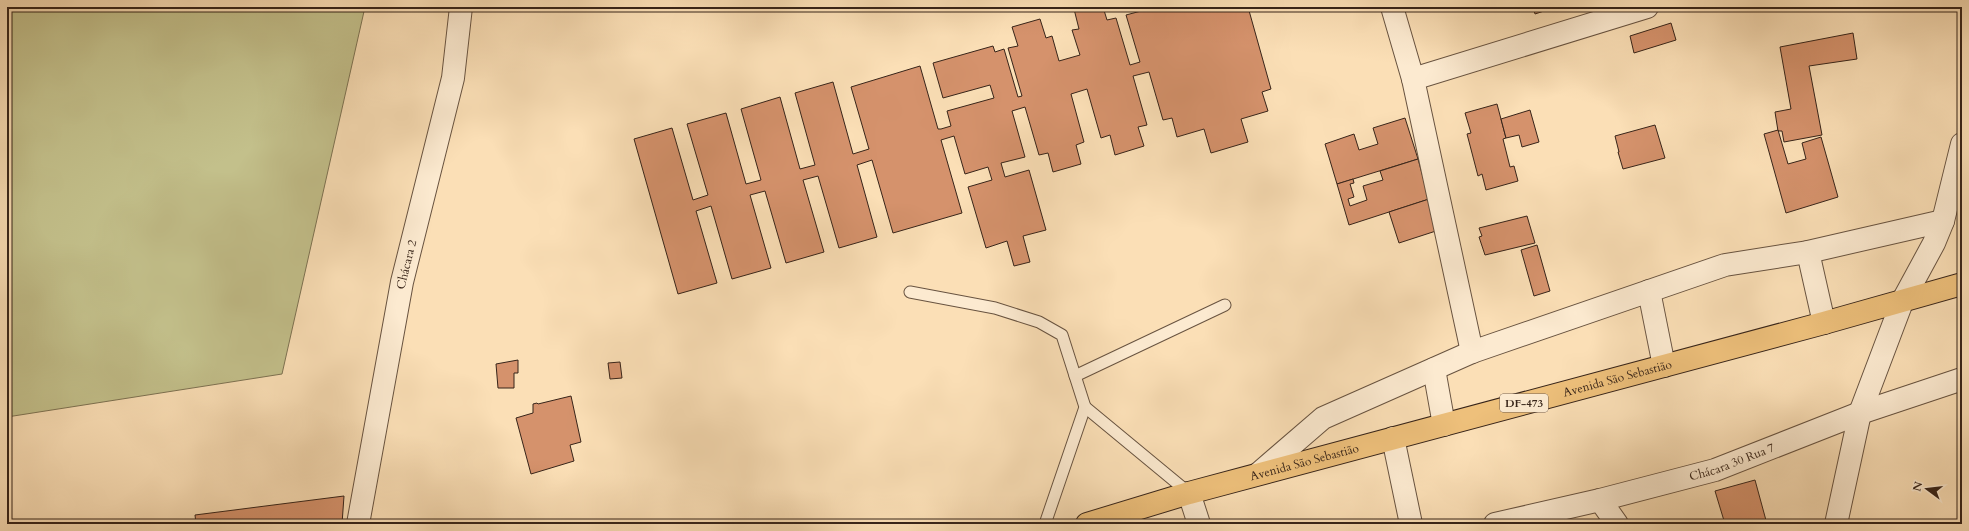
<svg xmlns="http://www.w3.org/2000/svg" width="1969" height="531" font-family="Cardo,serif">
<rect width="100%" height="100%" fill="#fbdfb6"/>
<filter id="stains"><feTurbulence type="fractalNoise" baseFrequency=".005" numOctaves="4"/><feColorMatrix values="0 0 0 0 .2 0 0 0 0 .09 0 0 0 0 .02 0 0 0 .5 -.17"/></filter>
<radialGradient id="worn" r=".72"><stop offset=".6" stop-color="#630" stop-opacity="0"/><stop offset="1" stop-color="#630" stop-opacity=".3"/></radialGradient>
<polygon fill="#c3c08b" stroke="#7d7252" points="7,7 365,7 282,374 7,417"/>
<g fill="#d5926c" stroke="#372419">
<polygon points="1081,7 1103,7 1107,20 1116,18 1130,65 1140,62 1126,15 1141,11 1140,7 1248,7 1271,89 1262,92 1268,111 1241,119 1248,142 1211,153 1204,129 1177,137 1172,118 1163,120 1149,72 1133,76 1147,125 1138,127 1144,146 1115,155 1110,135 1101,138 1087,89 1071,94 1084,142 1076,145 1081,164 1053,172 1048,153 1039,155 1025,107 1012,111 1025,157 1001,163 1005,177 1029,170 1046,230 1023,236 1030,262 1014,266 1007,241 986,248 968,187 992,180 988,167 965,174 954,136 941,140 962,213 893,233 872,160 857,165 877,237 839,248 818,176 803,180 824,252 786,263 765,191 750,195 771,268 732,279 711,206 696,211 717,283 678,294 634,139 672,128 693,200 708,195 687,124 726,113 746,184 761,180 741,109 780,97 800,169 815,165 795,93 833,82 853,154 869,149 851,87 920,66 938,129 941,129 951,126 947,111 994,98 990,85 943,98 933,63 993,46 995,52 1004,49 1018,97 1022,96 1008,48 1018,46 1012,27 1040,19 1046,38 1052,36 1059,61 1080,55 1072,30 1079,29 1074,9"/>
<polygon points="1533,7 1546,7 1547,10 1535,14"/>
<polygon points="1671,23 1676,40 1634,53 1630,36"/>
<polygon points="1853,33 1857,59 1809,66 1822,135 1784,142 1782,131 1778,131 1775,112 1791,109 1780,47"/>
<polygon points="1497,104 1506,138 1503,139 1510,167 1514,166 1518,181 1486,190 1482,174 1478,176 1467,134 1471,133 1465,113"/>
<polygon points="1530,110 1539,142 1522,147 1519,135 1506,138 1501,119"/>
<polygon points="1405,118 1418,159 1337,184 1325,144 1354,134 1359,150 1378,144 1373,128"/>
<polygon points="1655,125 1665,158 1623,169 1618,152 1619,152 1615,136"/>
<polygon points="1778,130 1788,164 1806,159 1802,143 1821,137 1838,197 1786,213 1764,134"/>
<polygon points="1418,159 1429,199 1349,225 1337,184 1353,179 1354,183 1350,184 1354,197 1348,199 1350,206 1367,200 1363,186 1383,180 1380,171"/>
<polygon points="1429,199 1439,230 1399,243 1389,212"/>
<polygon points="1527,216 1535,243 1485,255 1479,237 1482,236 1479,228"/>
<polygon points="1537,245 1550,291 1534,296 1521,250"/>
<polygon points="518,360 518,373 514,373 514,388 498,388 496,364"/>
<polygon points="620,362 622,378 610,379 608,363"/>
<polygon points="571,396 581,442 570,445 574,461 531,474 516,418 533,413 533,404 537,403 538,404"/>
<polygon points="1755,480 1767,524 1725,524 1715,491"/>
<polygon points="344,496 342,524 196,524 195,515"/>
</g>
<g fill="none" stroke-linecap="round" stroke-linejoin="round">
<defs>
<g id="service">
<polyline points="910,292 995,308 1039,322 1062,335 1085,407 1045,524"/>
<polyline points="1075,376 1225,305"/>
<polyline points="1085,407 1189,493"/>
</g>
<g id="minor">
<polyline points="1392,7 1413,79 1472,352"/>
<polyline points="1413,79 1647,7"/>
<polyline points="1808,252 1824,323"/>
<polyline points="1649,291 1664,366"/>
<polyline points="1434,369 1444,425"/>
<polyline points="1393,438 1411,524"/>
<polyline points="1258,474 1323,418 1472,352 1725,265 1808,252 1943,221"/>
<polyline points="1189,493 1199,524"/>
<polyline points="1600,500 1617,524"/>
<path id="s1" d="M358 524 402 282 453 78 461 7"/>
<path id="s2" d="M1495 524 1600 500 1715 470 1860 413 1962 379"/>
<polyline points="1836,524 1860,413 1902,302 1934,243 1943,221 1962,144"/>
</g>
<g id="primary">
<path id="s3" d="M1087 524 1189 493 1824 323 1962 284"/>
</g>
</defs>
<use href="#service" stroke="#685340" stroke-width="13"/>
<use href="#minor" stroke="#685340" stroke-width="24"/>
<use href="#primary" stroke="#372419" stroke-width="24"/>
<use href="#service" stroke="#fcead0" stroke-width="11"/>
<use href="#minor" stroke="#fcead0" stroke-width="22"/>
<use href="#primary" stroke="#eec07b" stroke-width="22"/>
</g>
<g text-anchor="middle" stroke-width="3.5" stroke-linejoin="round" paint-order="stroke">
<rect fill="#fcead0" stroke="#725f50" stroke-width="1" x="1500" y="394" width="48" height="18" rx="3"/>
<g font-size="11" font-weight="bold" fill="#372419">
<text x="1524" y="407">DF-473</text>
</g>
<g font-size="12" fill="#372419" stroke="#fcead0">
<text dy="4" stroke="none"><textPath href="#s1" startOffset="264">Chácara 2</textPath></text>
<text dy="4" stroke="none"><textPath href="#s3" startOffset="550">Avenida São Sebastião</textPath></text>
<text dy="4" stroke="none"><textPath href="#s3" startOffset="226">Avenida São Sebastião</textPath></text>
<text dy="4" stroke="none"><textPath href="#s2" startOffset="245">Chácara 30 Rua 7</textPath></text>
</g>
</g>
<rect width="1969" height="531" fill="none" stroke="#fbdfb6" stroke-width="24"/>
<rect x="8" y="8" width="1953" height="515" fill="none" stroke="#372419" stroke-width="2"/>
<rect x="12" y="12" width="1945" height="507" fill="none" stroke="#372419"/>
<g transform="translate(1927 489) rotate(285)" stroke="#fcead0" stroke-width="3" paint-order="stroke">
<path d="M0-3L7 15L0 10L-7 15Z" fill="#372419"/>
<text y="-6" font-size="11" font-weight="bold" text-anchor="middle" fill="#372419">N</text>
</g>
<rect width="100%" height="100%" filter="url(#stains)"/>
<rect width="100%" height="100%" fill="url(#worn)"/>
</svg>
